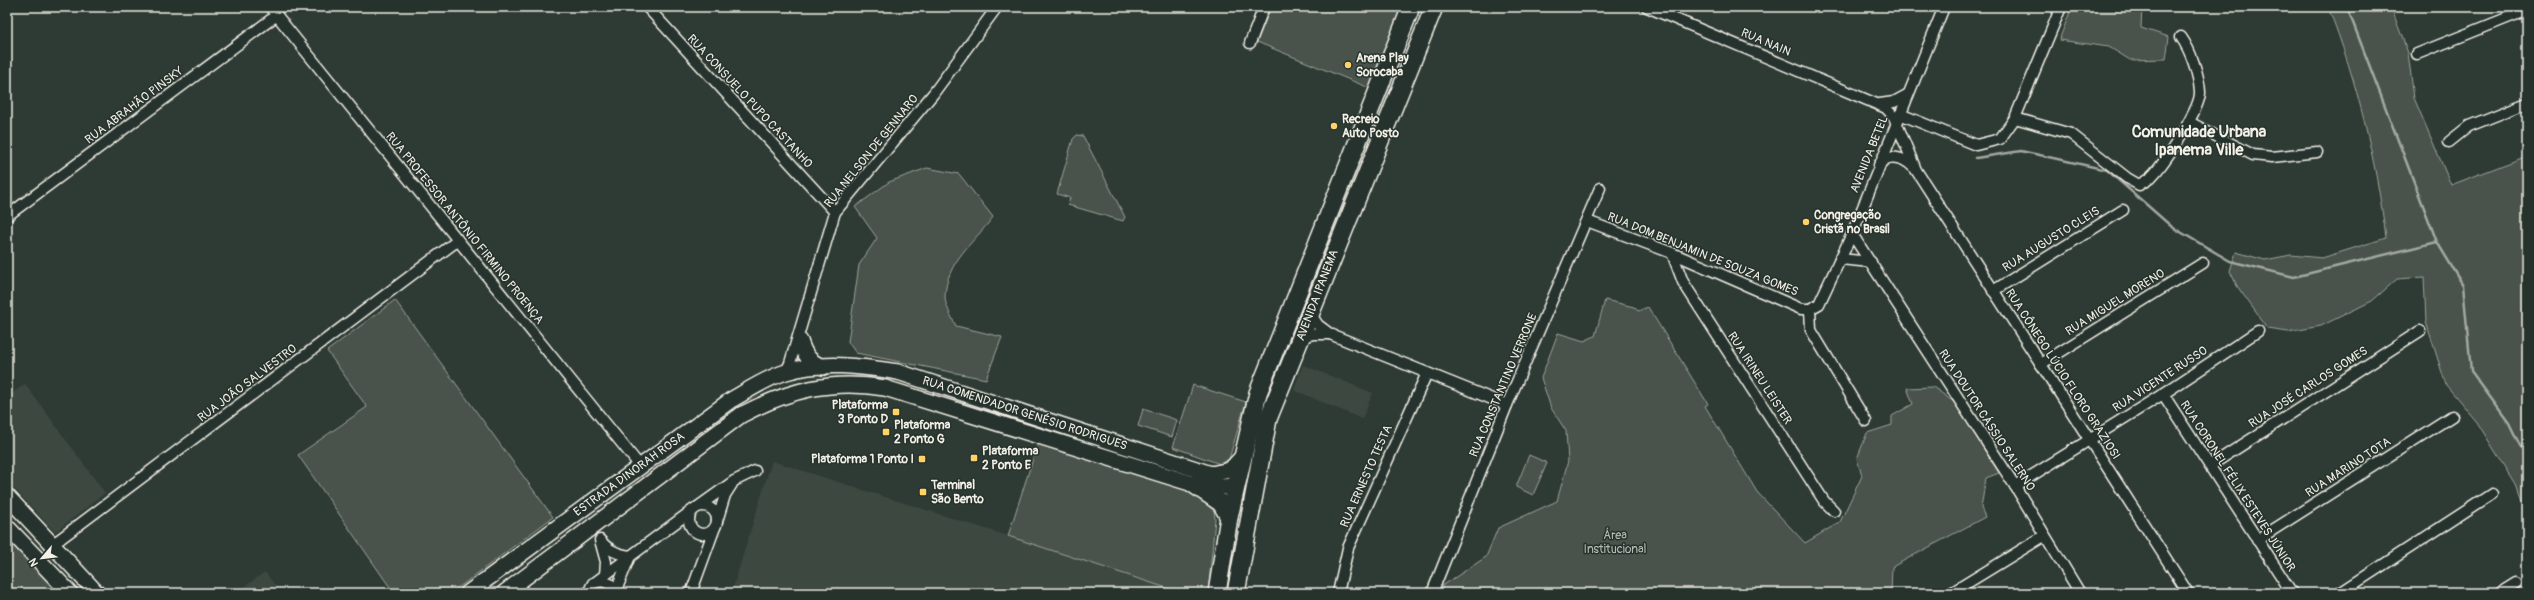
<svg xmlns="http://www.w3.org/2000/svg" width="2534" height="600" font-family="Pangolin,sans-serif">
<rect width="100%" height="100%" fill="#2e3b34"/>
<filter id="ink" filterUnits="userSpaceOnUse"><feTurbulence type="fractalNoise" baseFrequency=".025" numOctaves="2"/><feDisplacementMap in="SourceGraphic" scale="8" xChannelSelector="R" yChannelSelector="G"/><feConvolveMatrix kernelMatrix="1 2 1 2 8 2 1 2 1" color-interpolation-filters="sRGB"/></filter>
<g filter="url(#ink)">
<g fill="#3c4841">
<polygon points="1303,365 1373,393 1362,419 1294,390"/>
<polygon points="25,384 105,493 55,532 7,481 7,397"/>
<polygon points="772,461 1008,536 1182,593 732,591"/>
<polygon points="265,572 281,593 236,593"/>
</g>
<g fill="#48524c" stroke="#9ea29a">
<polygon points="1271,7 1389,7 1402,12 1372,89 1257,42"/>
<polygon points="2072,7 2142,7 2141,28 2169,37 2166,59 2130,60 2109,47 2059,40"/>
<path d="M2328 7H2391L2408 53 2414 98 2451 185 2527 156V515L2516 485 2477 422 2446 385 2426 322 2424 277 2397 279 2372 301 2321 326 2288 332 2268 329 2237 286 2230 271 2236 252 2265 260 2291 255 2322 258 2386 238C2376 160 2357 80 2328 7Z"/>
<polygon points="1077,135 1083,136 1125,217 1123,221 1068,205 1070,198 1057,194 1073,139"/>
<path d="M927 168 959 174 993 217C974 243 946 261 945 297 945 305 952 318 956 326L1002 337 986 379 856 353 848 342 859 265 877 238 855 207 889 182Z"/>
<polygon points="395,300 553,517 451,593 394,593 298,455 367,407 327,351"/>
<polygon points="1605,300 1634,307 1638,311 1648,307 1708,404 1705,406 1757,492 1805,543 1840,522 1862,476 1857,459 1867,433 1892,425 1892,416 1913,404 1907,388 1933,387 1954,402 1999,473 1986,478 1981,508 1985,517 1892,567 1891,593 1442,593 1442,586 1486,557 1498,528 1557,501 1568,461 1566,431 1551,408 1541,378 1558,333 1584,341 1595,336"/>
<polygon points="1193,385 1246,402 1229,459 1220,464 1173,447"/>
<polygon points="1143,409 1177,420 1172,437 1138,426"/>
<polygon points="1038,443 1192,492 1214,511 1215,519 1208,593 1182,593 1008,536"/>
<polygon points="1529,455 1547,463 1533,495 1516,487"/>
<polygon points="7,537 62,593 7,593"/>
</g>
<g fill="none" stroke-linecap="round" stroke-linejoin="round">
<g stroke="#a4a8a0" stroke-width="2.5">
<polyline points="2347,7 2437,242 2463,285 2471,371 2509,423 2527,460"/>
<polyline points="1976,158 2021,151 2107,170 2172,227 2230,261 2294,277 2437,242"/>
</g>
<defs>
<g id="street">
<polyline points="270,7 640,466"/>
<polyline points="647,7 835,212"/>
<polyline points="1647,7 1886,108 1894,117 1916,170 2188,593"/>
<polyline points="1250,43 1264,7"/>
<polyline points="2417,54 2527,10"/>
<polyline points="1880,104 1894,102 1907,95"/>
<polyline points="1900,114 1976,145 2000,139 2015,118 2061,7"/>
<path d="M2015 118 2071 134 2127 178 2139 185C2143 182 2149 180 2152 176 2164 164 2201 108 2200 92 2199 75 2191 51 2181 37"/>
<polyline points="2189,122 2253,155 2272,157 2317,152"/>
<polyline points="2449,142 2469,126 2527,103"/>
<path d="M1879 165C1888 153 1904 157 1913 167"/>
<polyline points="7,216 277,15"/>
<polyline points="1587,221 1672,253 1801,309 1810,309"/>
<polyline points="1852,234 2015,486 2080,593"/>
<polyline points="1672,253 1683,282 1824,501 1834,511"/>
<polyline points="1840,259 1871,262"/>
<polyline points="1993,291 2123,210"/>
<polyline points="1810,309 1819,304 1852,234 1944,7"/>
<polyline points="1810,309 1811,330 1866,421"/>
<polyline points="1310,313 1318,325 1330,334 1507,405"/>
<polyline points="1301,337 1314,334 1330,334"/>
<polyline points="2041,364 2203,263"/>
<polyline points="786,372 790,363 835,212 933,94 997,7"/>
<polyline points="2163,394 2292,593"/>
<polyline points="2211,465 2420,331"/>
<polyline points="2015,486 2163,394 2258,331"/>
<polyline points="699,506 734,481 755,471"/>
<circle cx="703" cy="520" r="14"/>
<polyline points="717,521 725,495 732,484"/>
<polyline points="2257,540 2452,416"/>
<polyline points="52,545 457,241"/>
<path d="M605 575 606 562 600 540C608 550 617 554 630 556"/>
<polyline points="597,581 694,509"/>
<polyline points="588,593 593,583 602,581 610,584 614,593"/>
<polyline points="615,593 630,556"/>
<polyline points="691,593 715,527"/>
<polyline points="1338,593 1348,548 1427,373"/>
<polyline points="1432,593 1507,405 1600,188"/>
<polyline points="1951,593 2044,536"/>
<polyline points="2340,593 2492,494"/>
<polyline points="2500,593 2516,583"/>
</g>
<g id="secondary">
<path d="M800 341C804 354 809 362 823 367"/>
<polyline points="7,496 97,593"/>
<polyline points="7,527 70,593"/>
<path d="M468 593 731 400C749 390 766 378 786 372 821 361 862 366 898 372L1211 474 1230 470 1242 457"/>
<path d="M504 593 741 415C789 390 831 379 885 388L1193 484 1225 487 1236 485"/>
</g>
<g id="primary">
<polyline points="1193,484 1221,503 1229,517"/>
<polyline points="1217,593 1229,517 1258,393 1411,7"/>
<polyline points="1236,593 1268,419 1434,7"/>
</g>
</defs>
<use href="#street" stroke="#f4f1e8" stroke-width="13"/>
<use href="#secondary" stroke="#f4f1e8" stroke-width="18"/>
<use href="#primary" stroke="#f4f1e8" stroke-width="20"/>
<use href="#street" stroke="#26332d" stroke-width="10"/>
<use href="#secondary" stroke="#26332d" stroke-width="15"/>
<use href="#primary" stroke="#26332d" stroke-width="17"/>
</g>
</g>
<g fill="#ffd166" stroke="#26332d" stroke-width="1.5">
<circle cx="1348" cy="65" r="4"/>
<circle cx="1334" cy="126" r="4"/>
<circle cx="1806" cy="222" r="4"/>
<rect x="892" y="408" width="8" height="8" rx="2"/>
<rect x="882" y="428" width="8" height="8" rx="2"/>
<rect x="970" y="454" width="8" height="8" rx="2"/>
<rect x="918" y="455" width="8" height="8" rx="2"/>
<rect x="919" y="488" width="8" height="8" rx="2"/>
</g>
<g text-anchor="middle" stroke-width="3" stroke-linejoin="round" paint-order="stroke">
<g font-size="12" fill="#f4f1e8" stroke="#26332d">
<text transform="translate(1766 42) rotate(23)" y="4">RUA NAIN</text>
<text transform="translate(750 101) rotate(47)" y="4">RUA CONSUELO PUPO CASTANHO</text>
<text transform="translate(134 105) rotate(-37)" y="4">RUA ABRAHÃO PINSKY</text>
<text transform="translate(871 151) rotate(-51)" y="4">RUA NELSON DE GENNARO</text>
<text transform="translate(1869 154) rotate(-68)" y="4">AVENIDA BETEL</text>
<text transform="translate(465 228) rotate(51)" y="4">RUA PROFESSOR ANTÔNIO FIRMINO PROENÇA</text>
<text transform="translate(2051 239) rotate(-32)" y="4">RUA AUGUSTO CLEIS</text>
<text transform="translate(1703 254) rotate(22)" y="4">RUA DOM BENJAMIN DE SOUZA GOMES</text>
<text transform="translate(1317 295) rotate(-69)" y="4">AVENIDA IPANEMA</text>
<text transform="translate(2115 302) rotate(-32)" y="4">RUA MIGUEL MORENO</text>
<text transform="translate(2063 374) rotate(57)" y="4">RUA CÔNEGO LÚCIO FLORO GRAZIOSI</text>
<text transform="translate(1760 378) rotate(57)" y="4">RUA IRINEU LEISTER</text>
<text transform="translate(2160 379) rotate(-33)" y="4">RUA VICENTE RUSSO</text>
<text transform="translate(247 383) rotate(-37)" y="4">RUA JOÃO SALVESTRO</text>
<text transform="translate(1503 385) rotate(-67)" y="4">RUA CONSTANTINO VERRONE</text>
<text transform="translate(2308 387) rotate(-33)" y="4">RUA JOSÉ CARLOS GOMES</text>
<text transform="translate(1025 413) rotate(18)" y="4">RUA COMENDADOR GENÉSIO RODRIGUES</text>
<text transform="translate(1987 420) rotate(57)" y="4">RUA DOUTOR CÁSSIO SALERNO</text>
<text transform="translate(2348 467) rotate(-33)" y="4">RUA MARINO TOTA</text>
<text transform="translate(629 474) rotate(-36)" y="4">ESTRADA DINORAH ROSA</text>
<text transform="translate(1366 476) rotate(-66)" y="4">RUA ERNESTO TESTA</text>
<text transform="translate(2238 486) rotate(57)" y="4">RUA CORONEL FÉLIX ESTEVES JÚNIOR</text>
</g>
<g font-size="12" font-weight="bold" fill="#f4f1e8" stroke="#26332d" text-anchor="start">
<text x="1356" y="62">Arena Play<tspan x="1356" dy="14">Sorocaba</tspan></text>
<text x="1342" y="123">Recreio<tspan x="1342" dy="14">Auto Posto</tspan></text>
<text x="1814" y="219">Congregação<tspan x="1814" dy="14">Cristã no Brasil</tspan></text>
<text x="888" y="409" text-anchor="end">Plataforma<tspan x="888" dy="14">3 Ponto D</tspan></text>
<text x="894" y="429">Plataforma<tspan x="894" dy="14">2 Ponto G</tspan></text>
<text x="982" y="455">Plataforma<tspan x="982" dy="14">2 Ponto E</tspan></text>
<text x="914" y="463" text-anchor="end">Plataforma 1 Ponto I</text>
<text x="931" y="489">Terminal<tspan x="931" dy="14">São Bento</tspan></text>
</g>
<g font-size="12" fill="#b8b9b1" stroke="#26332d">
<text x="1615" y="539">Área<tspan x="1615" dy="14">Institucional</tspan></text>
</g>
<g font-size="16" font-weight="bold" fill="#f4f1e8" stroke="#26332d">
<text x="2199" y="137">Comunidade Urbana<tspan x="2199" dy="18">Ipanema Ville</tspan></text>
</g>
</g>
<rect width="2534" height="600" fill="none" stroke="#26332d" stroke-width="24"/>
<rect x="12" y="12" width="2510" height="576" fill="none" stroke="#f4f1e8" stroke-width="1.5" filter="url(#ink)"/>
<g transform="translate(42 558) rotate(242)" stroke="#26332d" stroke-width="3" paint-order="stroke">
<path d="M0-3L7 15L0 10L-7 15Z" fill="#f4f1e8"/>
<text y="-6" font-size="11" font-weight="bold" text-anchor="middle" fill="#f4f1e8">N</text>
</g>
</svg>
